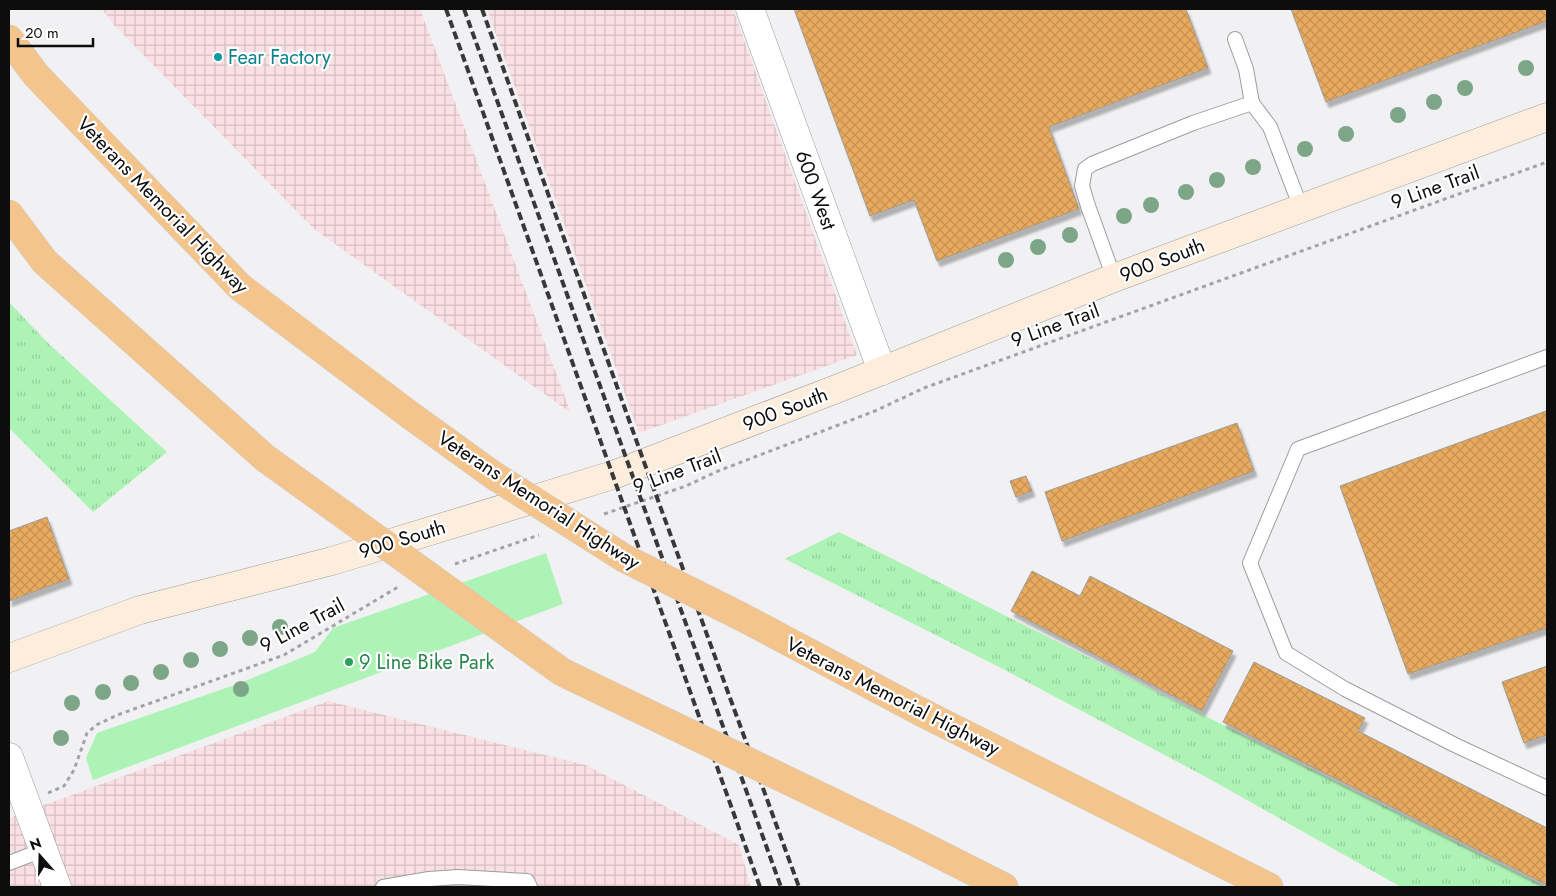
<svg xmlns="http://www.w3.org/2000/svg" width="1556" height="896" font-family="Jost,sans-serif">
<defs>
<pattern id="industrial-grid" width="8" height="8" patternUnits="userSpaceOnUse" patternTransform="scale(1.25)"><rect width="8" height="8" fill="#fae0e5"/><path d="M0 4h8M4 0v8" fill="none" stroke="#d5bfc3"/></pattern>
<pattern id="grass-tufts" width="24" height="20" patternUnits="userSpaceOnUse" patternTransform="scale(1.25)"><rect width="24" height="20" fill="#aef3b6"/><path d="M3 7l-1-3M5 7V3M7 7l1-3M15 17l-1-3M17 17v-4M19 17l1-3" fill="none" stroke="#94cf9b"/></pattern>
<pattern id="building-cross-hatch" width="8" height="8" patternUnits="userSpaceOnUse" patternTransform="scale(1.25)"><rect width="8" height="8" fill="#e8aa5f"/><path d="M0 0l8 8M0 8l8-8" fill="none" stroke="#c69151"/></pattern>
<filter id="shadow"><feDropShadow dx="3" dy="5.5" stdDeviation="1" flood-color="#0004"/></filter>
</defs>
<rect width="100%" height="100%" fill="#f1f1f3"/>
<g fill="url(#industrial-grid)">
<polygon points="102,9 420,9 571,413 314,229 114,25"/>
<polygon points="487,9 733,9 857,355 639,433"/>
<polygon points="328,701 586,765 739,845 751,887 9,887 9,818"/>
</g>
<g fill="url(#grass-tufts)">
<polygon points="9,302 48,343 167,452 93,512 9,428"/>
<polygon points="839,532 1546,887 1401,887 1206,777 1003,669 785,559"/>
</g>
<polygon fill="#aef3b6" points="546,553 563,604 93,780 86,758 97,733 240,683 315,652 333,628"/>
<g fill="url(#building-cross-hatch)" stroke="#9c9b9a" filter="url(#shadow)">
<polygon points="794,9 1186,9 1208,68 1049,127 1079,209 937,261 914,200 870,216"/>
<polygon points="1291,9 1547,9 1547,21 1326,102"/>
<polygon points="1546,411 1547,415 1547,628 1408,674 1340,486"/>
<polygon points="1237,423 1254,471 1062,541 1045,492"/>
<polygon points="1026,476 1032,491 1016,497 1010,481"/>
<polygon points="47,517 69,579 9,601 9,531"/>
<polygon points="1032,571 1080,596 1090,576 1233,651 1202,711 1011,611"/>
<polygon points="1254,662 1365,718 1358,731 1547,828 1547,885 1223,722"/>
<polygon points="1547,666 1547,735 1524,743 1502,682"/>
</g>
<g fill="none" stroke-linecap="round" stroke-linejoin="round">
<defs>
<g id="lane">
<polyline points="1235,39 1246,69 1252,103"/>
<polyline points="1114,278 1088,206 1082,186 1085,169 1092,164 1193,123 1252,103 1270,127 1301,208"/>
<polyline points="1547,357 1298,449 1250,563 1286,653 1345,689 1455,745 1547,788"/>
<polyline points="9,863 43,850"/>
<polyline points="383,887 429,879 458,877 527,881 530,887"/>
</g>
<g id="street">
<polyline points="750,9 882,371"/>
<polyline points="9,757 57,887"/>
</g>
<polyline id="secondary" points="9,658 140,610 332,561 613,475 839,388 1114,278 1547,117"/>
<g id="highway">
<polyline points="9,39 36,75 240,287 410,415"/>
<polyline points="9,214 45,262 265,458"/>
<polyline points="921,712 1269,887"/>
<polyline points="905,837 1004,887"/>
</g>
</defs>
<use href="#lane" stroke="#9c9d9e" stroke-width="16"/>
<use href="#street" stroke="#9c9d9e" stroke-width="29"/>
<use href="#secondary" stroke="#9c9d9e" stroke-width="29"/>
<use href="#highway" stroke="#cfcfcf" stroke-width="29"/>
<g stroke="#a3a3a5" stroke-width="3" stroke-dasharray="4 4" stroke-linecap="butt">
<polyline points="604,514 686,486 718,471 875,411 924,388 1547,162"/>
<polyline points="455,564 539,535"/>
<polyline points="48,793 64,786 74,770 87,733 98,724 120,714 284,655 398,587"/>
</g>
<use href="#lane" stroke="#fff" stroke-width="14"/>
<use href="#street" stroke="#fff" stroke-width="28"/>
<use href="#secondary" stroke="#fceddd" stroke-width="28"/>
<use href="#highway" stroke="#f4c48d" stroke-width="28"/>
<g stroke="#38383a" stroke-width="4" stroke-dasharray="8 4" stroke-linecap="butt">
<polyline points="446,9 760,887"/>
<polyline points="464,9 781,887"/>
<polyline points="482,9 644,462 799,887"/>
</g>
<defs>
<g id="highway-bridge">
<polyline points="410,415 493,475 624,558 742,617 921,712"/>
<polyline points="265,458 562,672 905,837"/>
</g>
</defs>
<use href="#highway-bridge" stroke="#cfcfcf" stroke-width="29" stroke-linecap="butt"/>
<use href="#highway-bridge" stroke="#f4c48d" stroke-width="28"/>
</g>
<g fill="#7ca687">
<circle cx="1526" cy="68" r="8"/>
<circle cx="1465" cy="88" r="8"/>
<circle cx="1434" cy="102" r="8"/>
<circle cx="1398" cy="115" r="8"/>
<circle cx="1346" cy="134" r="8"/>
<circle cx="1305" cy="149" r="8"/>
<circle cx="1253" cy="167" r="8"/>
<circle cx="1217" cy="180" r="8"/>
<circle cx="1186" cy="192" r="8"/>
<circle cx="1151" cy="205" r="8"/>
<circle cx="1124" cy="216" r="8"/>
<circle cx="1070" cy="235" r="8"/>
<circle cx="1038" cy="247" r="8"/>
<circle cx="1006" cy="260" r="8"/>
<circle cx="280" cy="627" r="8"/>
<circle cx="250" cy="638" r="8"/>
<circle cx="220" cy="649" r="8"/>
<circle cx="191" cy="660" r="8"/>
<circle cx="161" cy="672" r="8"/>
<circle cx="131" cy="683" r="8"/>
<circle cx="241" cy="689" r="8"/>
<circle cx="103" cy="692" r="8"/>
<circle cx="72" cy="703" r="8"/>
<circle cx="61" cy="738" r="8"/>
</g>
<circle fill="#0f9aa8" stroke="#fff" stroke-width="2" cx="218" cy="57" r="5"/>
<circle fill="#2e9e5b" stroke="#fff" stroke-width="2" cx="349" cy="662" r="5"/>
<g text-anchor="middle" stroke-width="4.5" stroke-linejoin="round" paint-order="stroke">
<g font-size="20" fill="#0d838f" stroke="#fff" text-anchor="start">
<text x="228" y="64">Fear Factory</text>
</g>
<g font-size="20" fill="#0d0d0e" stroke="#fff">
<text transform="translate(1435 187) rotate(-20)" y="7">9 Line Trail</text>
<text transform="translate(816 190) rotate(70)" y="7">600 West</text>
<text transform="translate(163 205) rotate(46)" y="7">Veterans Memorial Highway</text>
<text transform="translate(1162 260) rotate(-21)" y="7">900 South</text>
<text transform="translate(1055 325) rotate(-20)" y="7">9 Line Trail</text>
<text transform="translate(785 409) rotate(-21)" y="7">900 South</text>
<text transform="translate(677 471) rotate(-21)" y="7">9 Line Trail</text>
<text transform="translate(539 500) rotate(33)" y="7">Veterans Memorial Highway</text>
<text transform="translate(402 539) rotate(-17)" y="7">900 South</text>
<text transform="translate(302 625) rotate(-28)" y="7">9 Line Trail</text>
<text transform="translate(893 696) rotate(27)" y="7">Veterans Memorial Highway</text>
</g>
<g font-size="20" fill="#27864d" stroke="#fff" text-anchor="start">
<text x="359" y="669">9 Line Bike Park</text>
</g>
</g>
<rect width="1556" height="896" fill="none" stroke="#0d0d0e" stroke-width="20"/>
<g transform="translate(40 856) rotate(340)" stroke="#ffffff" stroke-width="4" paint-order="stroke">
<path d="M0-4L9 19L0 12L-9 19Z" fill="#0d0d0e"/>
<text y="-8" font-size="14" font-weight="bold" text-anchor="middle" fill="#0d0d0e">N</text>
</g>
<path d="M18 38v8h75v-8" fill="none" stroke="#0d0d0e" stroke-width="2.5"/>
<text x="25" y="38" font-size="15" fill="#0d0d0e" stroke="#ffffff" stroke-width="4" paint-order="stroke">20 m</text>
</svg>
